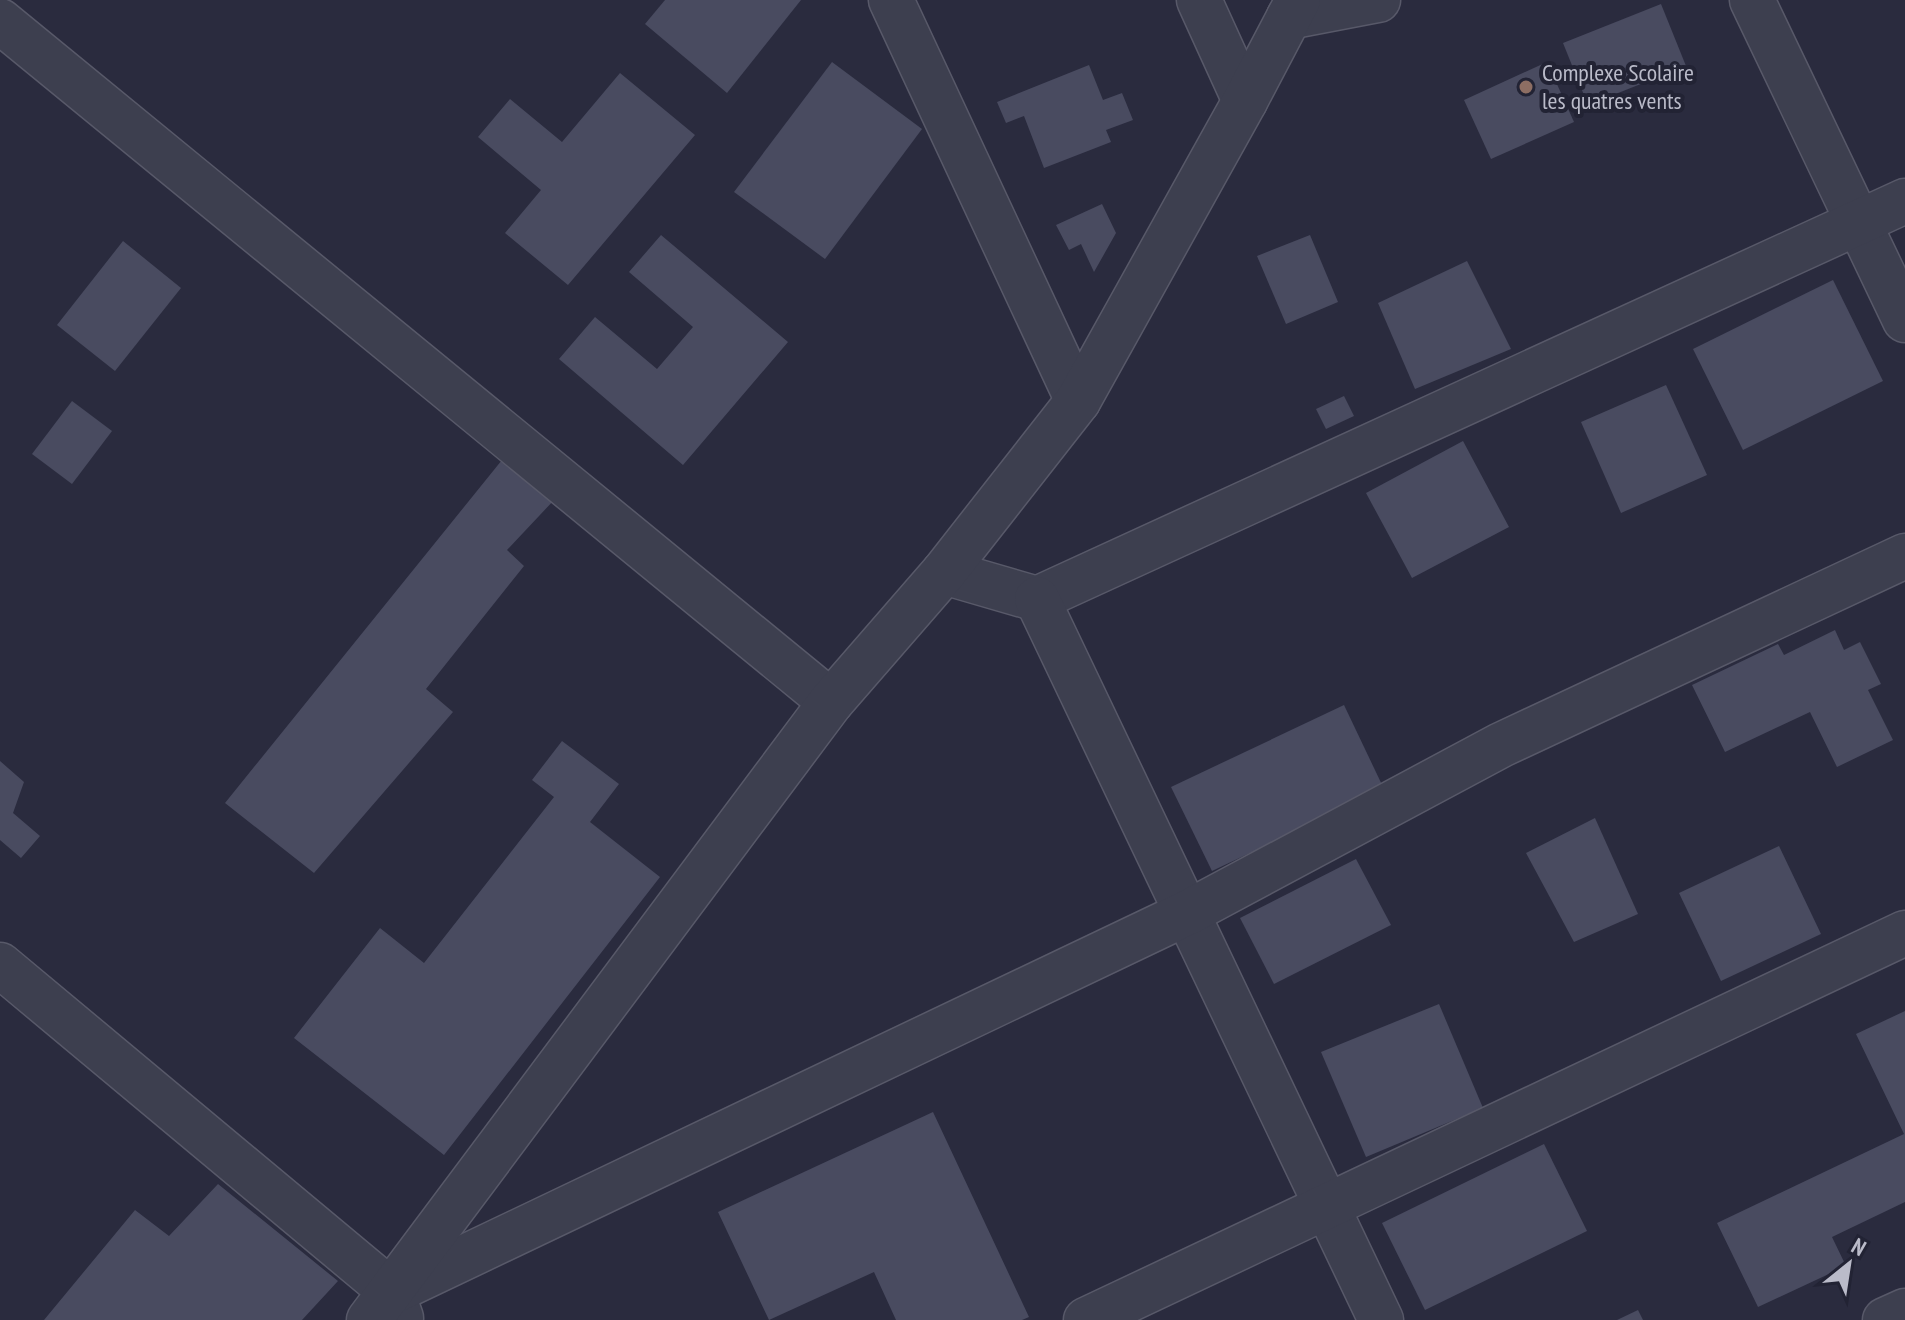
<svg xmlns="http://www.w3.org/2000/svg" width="1905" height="1320" font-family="'PT Sans Narrow',sans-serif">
<rect width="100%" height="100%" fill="#2a2b3e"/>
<g fill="#494b60">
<polygon points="665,0 801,0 727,93 645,24"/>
<polygon points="1661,4 1686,66 1588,105 1563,43"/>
<polygon points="832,62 922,129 825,259 734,192"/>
<polygon points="1547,62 1574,122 1491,159 1464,100"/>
<polygon points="1089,65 1103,100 1122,93 1133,120 1106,130 1111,142 1044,168 1024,116 1006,123 997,102"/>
<polygon points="620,73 695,135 568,285 505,233 541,190 478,137 510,99 562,142"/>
<polygon points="1102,204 1116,233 1094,272 1081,244 1069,250 1056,225"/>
<polygon points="661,235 788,342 683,465 559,359 595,317 657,369 693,327 629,272"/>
<polygon points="1310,235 1338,302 1286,324 1257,256"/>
<polygon points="123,241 181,288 115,371 57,325"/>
<polygon points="1467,261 1511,349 1415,389 1378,303"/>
<polygon points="1833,280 1883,381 1743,450 1693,349"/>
<polygon points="1666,385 1707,475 1621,513 1581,422"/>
<polygon points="1344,396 1354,416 1326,429 1316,409"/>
<polygon points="72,401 112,431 72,484 32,454"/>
<polygon points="1463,441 1509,527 1412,578 1366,493"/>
<polygon points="506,455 555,499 507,550 524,566 426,689 453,712 314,873 225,803"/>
<polygon points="1835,630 1844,650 1860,642 1881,684 1868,690 1893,740 1837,767 1810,712 1725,752 1692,685 1778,644 1784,655"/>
<polygon points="1344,705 1384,789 1212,871 1171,787"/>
<polygon points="562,741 619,784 590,822 660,877 444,1155 294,1038 380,928 424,963 554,797 532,780"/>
<polygon points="0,761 24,782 13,813 40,836 21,858 0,840"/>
<polygon points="1595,818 1638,914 1574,942 1526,853"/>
<polygon points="1779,846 1821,934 1721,981 1679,893"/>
<polygon points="1356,859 1391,925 1274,984 1240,918"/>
<polygon points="1439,1004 1483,1108 1366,1157 1321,1052"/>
<polygon points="1905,1011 1905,1202 1832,1237 1846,1266 1758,1307 1717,1223 1904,1134 1856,1034"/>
<polygon points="933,1112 1029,1317 1022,1320 896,1320 874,1272 769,1320 718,1212"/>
<polygon points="1544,1144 1587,1231 1425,1310 1382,1223"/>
<polygon points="218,1184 338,1281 302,1320 44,1320 135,1210 169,1236"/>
<polygon points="1638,1310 1643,1320 1617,1320"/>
</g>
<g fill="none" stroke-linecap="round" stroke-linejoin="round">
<defs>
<g id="street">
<polyline points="891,0 1078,401"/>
<polyline points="1199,0 1245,101"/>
<polyline points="1752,0 1905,320"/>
<polyline points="1289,17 1378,0"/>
<polyline points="0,21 831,702"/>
<polyline points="944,572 1037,599 1905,201"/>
<polyline points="1037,599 1381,1320"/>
<polyline points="0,965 392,1292 401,1318"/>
<polyline points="392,1292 1187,913 1501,745 1905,556"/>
<polyline points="369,1320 831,702 944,572 1078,401 1245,101 1298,0"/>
<polyline points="1086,1320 1905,933"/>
<polyline points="1885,1320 1905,1311"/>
</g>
</defs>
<use href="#street" stroke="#585969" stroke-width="47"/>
<use href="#street" stroke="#3d3f4f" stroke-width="44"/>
</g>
<circle fill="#8d6e63" stroke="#222334" stroke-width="3" cx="1526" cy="87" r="8"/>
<g text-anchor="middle" stroke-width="8" stroke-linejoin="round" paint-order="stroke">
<g font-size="24" fill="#babbc9" stroke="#222334" text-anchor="start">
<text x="1542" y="81">Complexe Scolaire<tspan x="1542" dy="28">les quatres vents</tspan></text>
</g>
</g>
<g transform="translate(1849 1264) rotate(30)" stroke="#222334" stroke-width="6" paint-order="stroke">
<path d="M0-6L14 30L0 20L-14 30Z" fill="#babbc9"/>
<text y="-12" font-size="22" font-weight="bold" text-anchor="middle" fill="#babbc9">N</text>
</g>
</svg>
